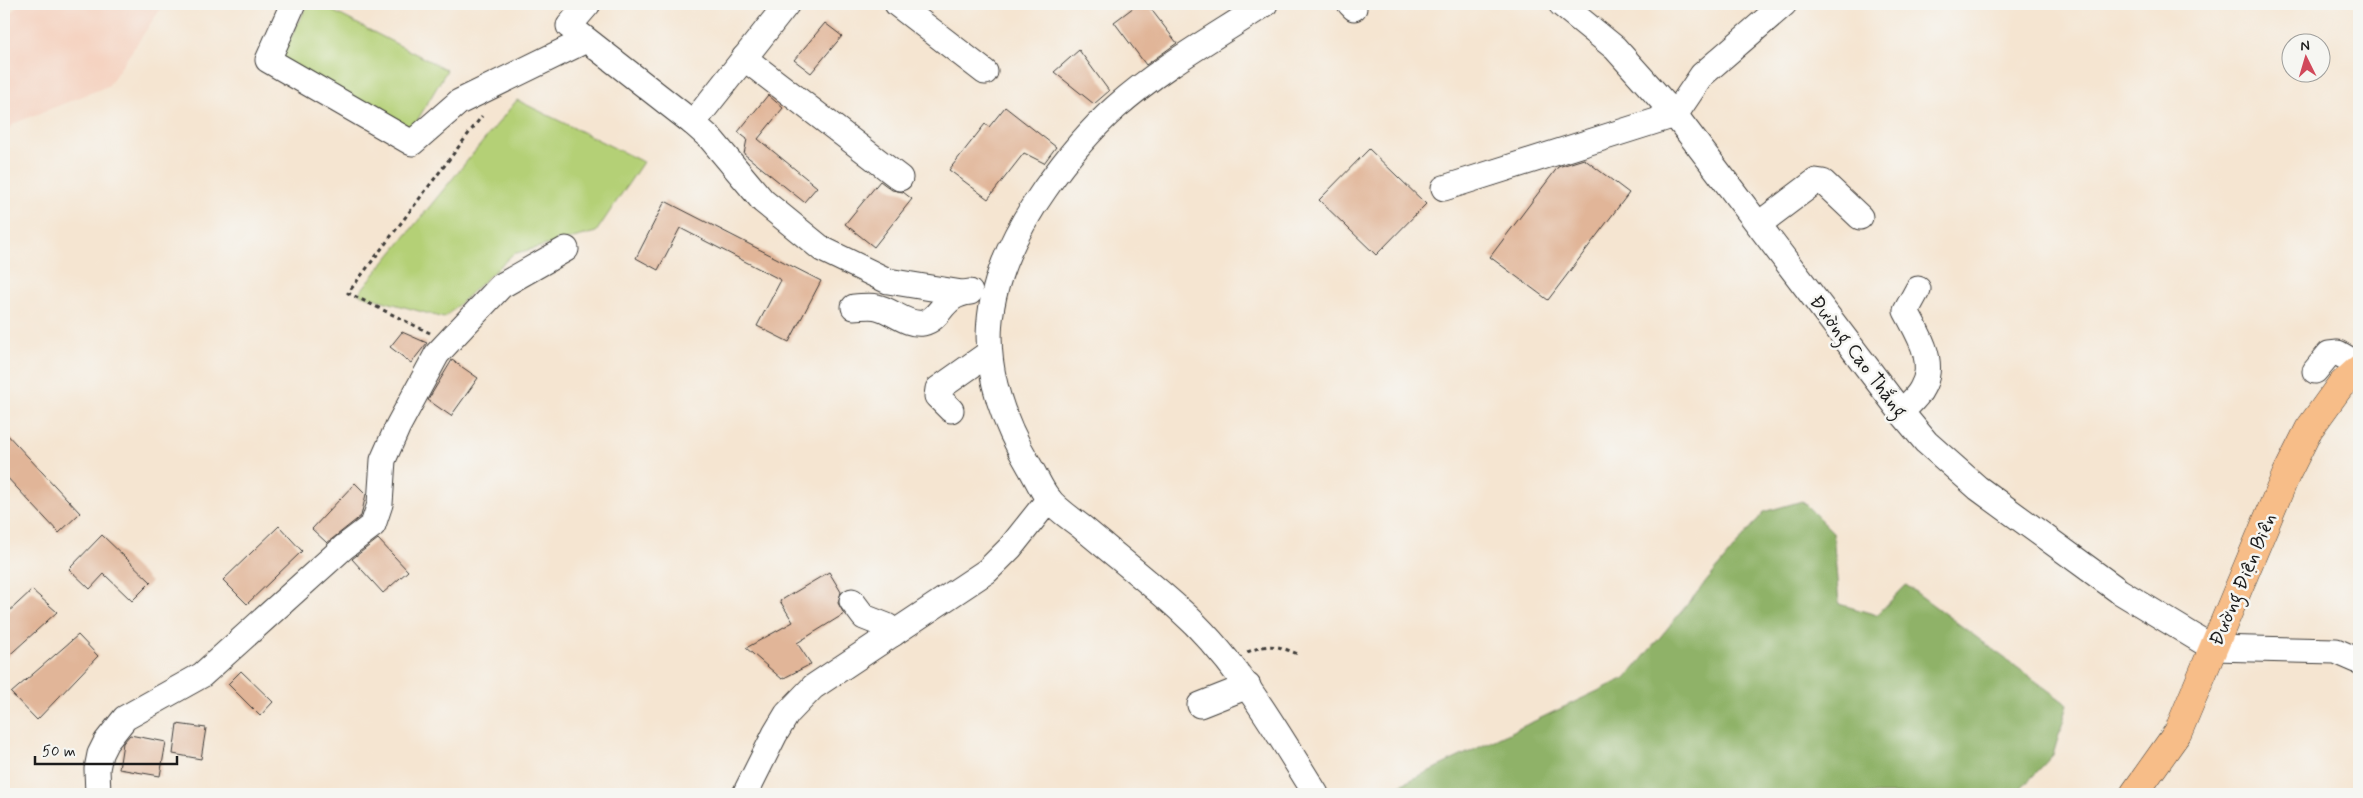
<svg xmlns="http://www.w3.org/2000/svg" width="2363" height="798" font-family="Mynerve,sans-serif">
<rect width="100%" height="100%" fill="#f6f6f2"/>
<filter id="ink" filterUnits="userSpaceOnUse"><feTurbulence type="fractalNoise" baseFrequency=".02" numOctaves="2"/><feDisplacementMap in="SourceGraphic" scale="10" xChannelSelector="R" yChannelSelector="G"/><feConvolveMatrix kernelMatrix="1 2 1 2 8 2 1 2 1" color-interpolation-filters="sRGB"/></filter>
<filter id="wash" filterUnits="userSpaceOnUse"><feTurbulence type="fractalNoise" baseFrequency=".0096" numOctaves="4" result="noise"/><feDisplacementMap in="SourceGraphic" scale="20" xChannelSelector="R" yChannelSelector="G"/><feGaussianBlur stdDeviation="1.12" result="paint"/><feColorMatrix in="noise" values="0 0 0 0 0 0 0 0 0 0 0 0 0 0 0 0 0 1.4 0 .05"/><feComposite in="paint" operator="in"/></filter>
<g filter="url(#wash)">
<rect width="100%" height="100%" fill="#f5e5d1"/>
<polygon fill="#f5d3c1" points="19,4 164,4 108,86 15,123 4,134 4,8 11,13"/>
<g fill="#b4d076" stroke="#687649">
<polygon points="308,4 319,4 447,70 414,126 408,127 279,61"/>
<polygon points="517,100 643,162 596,232 513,254 444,318 358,294"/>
</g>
<polygon fill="#8fb267" stroke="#566742" points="1802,501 1833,532 1839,604 1877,615 1906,585 2068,705 2053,755 2016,794 1381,794 1627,677 1764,512"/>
<g id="blocks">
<g fill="#e1b598">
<polygon points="1138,4 1147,4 1177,43 1146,65 1114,22"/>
<polygon points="825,23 842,36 811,73 794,60"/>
<polygon points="1079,50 1109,91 1094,104 1054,72"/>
<polygon points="768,95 783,108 758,139 817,187 804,202 744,154 747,139 738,132"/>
<polygon points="1005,107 1056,147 1044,163 1024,153 988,199 949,170 985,124 989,127"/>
<polygon points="1369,149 1426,204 1376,255 1319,200"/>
<polygon points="1584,159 1629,193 1548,300 1490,257 1558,167"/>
<polygon points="880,181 892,190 903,192 912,199 874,247 845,224"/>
<polygon points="665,201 821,281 789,342 757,326 781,280 680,228 658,270 636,258"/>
<polygon points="402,332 427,343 411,363 390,347"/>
<polygon points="452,360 478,378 451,416 428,400"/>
<polygon points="4,431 80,513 59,533 4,474"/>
<polygon points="355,483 366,494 361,516 327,543 312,529"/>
<polygon points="279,526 302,551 247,604 223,580"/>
<polygon points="102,535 151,582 132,601 104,574 90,589 69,569"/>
<polygon points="378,539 408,571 383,593 352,559"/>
<polygon points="829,572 841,592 838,603 844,614 797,643 811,664 782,679 746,648 793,622 780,601"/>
<polygon points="32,590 57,612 4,660 4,616"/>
<polygon points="78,635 98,656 37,720 11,693"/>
<polygon points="241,671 273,702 260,716 228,684"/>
<polygon points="177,724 206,728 201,759 173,754"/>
<polygon points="130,735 166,742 160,776 119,769 123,743"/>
</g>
</g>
</g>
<g filter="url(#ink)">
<use href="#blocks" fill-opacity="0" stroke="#3d3a37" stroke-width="1"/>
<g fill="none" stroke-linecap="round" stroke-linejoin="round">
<defs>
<g id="minor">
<polyline points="293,4 268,60 412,143 459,102 586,40"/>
<polyline points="588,4 569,26 693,123 711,139 763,201 822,249 888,281 962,293"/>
<polyline points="897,4 985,72"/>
<path d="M1265 4C1215 37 1161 67 1116 107 1089 131 1066 159 1045 189 978 284 969 365 1030 467 1036 477 1041 489 1048 498 1057 510 1072 519 1083 528 1115 555 1148 581 1178 608 1237 660 1275 729 1316 794"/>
<polyline points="1350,4 1354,8"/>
<polyline points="1561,4 1615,48 1675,115 1901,412 1926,442 1978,488 2119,591 2213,648 2336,651 2359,661"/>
<polyline points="744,58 900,178"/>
<polyline points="693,123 787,4"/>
<polyline points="1444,188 1675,115 1702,75 1784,4"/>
<polyline points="1759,224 1816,181 1823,182 1860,217"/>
<path d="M854 307C861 307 870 305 877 307 892 310 907 326 923 323 942 319 941 295 970 292"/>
<polyline points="2315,371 2329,354 2338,353 2359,365"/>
<polyline points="951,410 937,396 938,389 989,353"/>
<path d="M1901 412C1908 405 1918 397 1922 388 1937 362 1918 334 1906 311L1918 289"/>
<polyline points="852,601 864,617 887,626 893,634"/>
<polyline points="1200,705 1248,686"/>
<polyline points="98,794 97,769 100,754 106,742 125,718 202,675 344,547 373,525 380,504 383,460 398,426 437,354 501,286 566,249"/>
<polyline points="745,794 775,734 787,714 813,687 987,571 1010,548 1049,499"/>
</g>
<polyline id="major" points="2134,794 2178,732 2286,475 2309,429 2340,386 2359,369"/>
</defs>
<use href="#minor" stroke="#3d3a37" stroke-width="27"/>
<use href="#major" stroke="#3d3a37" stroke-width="29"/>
<g stroke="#3d3a37" stroke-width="3" stroke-dasharray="4 4" stroke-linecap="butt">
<polyline points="430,333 348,293 482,116"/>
<path d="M1247 652C1271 643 1275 645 1298 654"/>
</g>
<use href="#minor" stroke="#fff" stroke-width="25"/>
<use href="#major" stroke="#f7bd88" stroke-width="28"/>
</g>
</g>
<g text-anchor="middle" stroke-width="5" stroke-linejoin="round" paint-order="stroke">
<g font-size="20" fill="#1c1c1c" stroke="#f6f6f2">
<text transform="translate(1859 356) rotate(53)" y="7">Đường Cao Thắng</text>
<text transform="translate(2242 579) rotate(-67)" y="7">Đường Điện Biên</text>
</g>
</g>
<rect width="2363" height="798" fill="none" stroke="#f6f6f2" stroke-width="20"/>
<g transform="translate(2306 58) rotate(355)"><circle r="24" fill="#f6f6f2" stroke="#9f9f9c"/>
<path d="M0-4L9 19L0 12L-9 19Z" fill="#d1495b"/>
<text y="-8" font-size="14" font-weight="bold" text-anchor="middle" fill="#1c1c1c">N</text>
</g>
<path d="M35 756v8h142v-8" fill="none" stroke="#1c1c1c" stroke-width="2.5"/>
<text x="42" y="756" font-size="15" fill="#1c1c1c" stroke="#f6f6f2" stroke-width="4" paint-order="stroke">50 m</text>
</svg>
